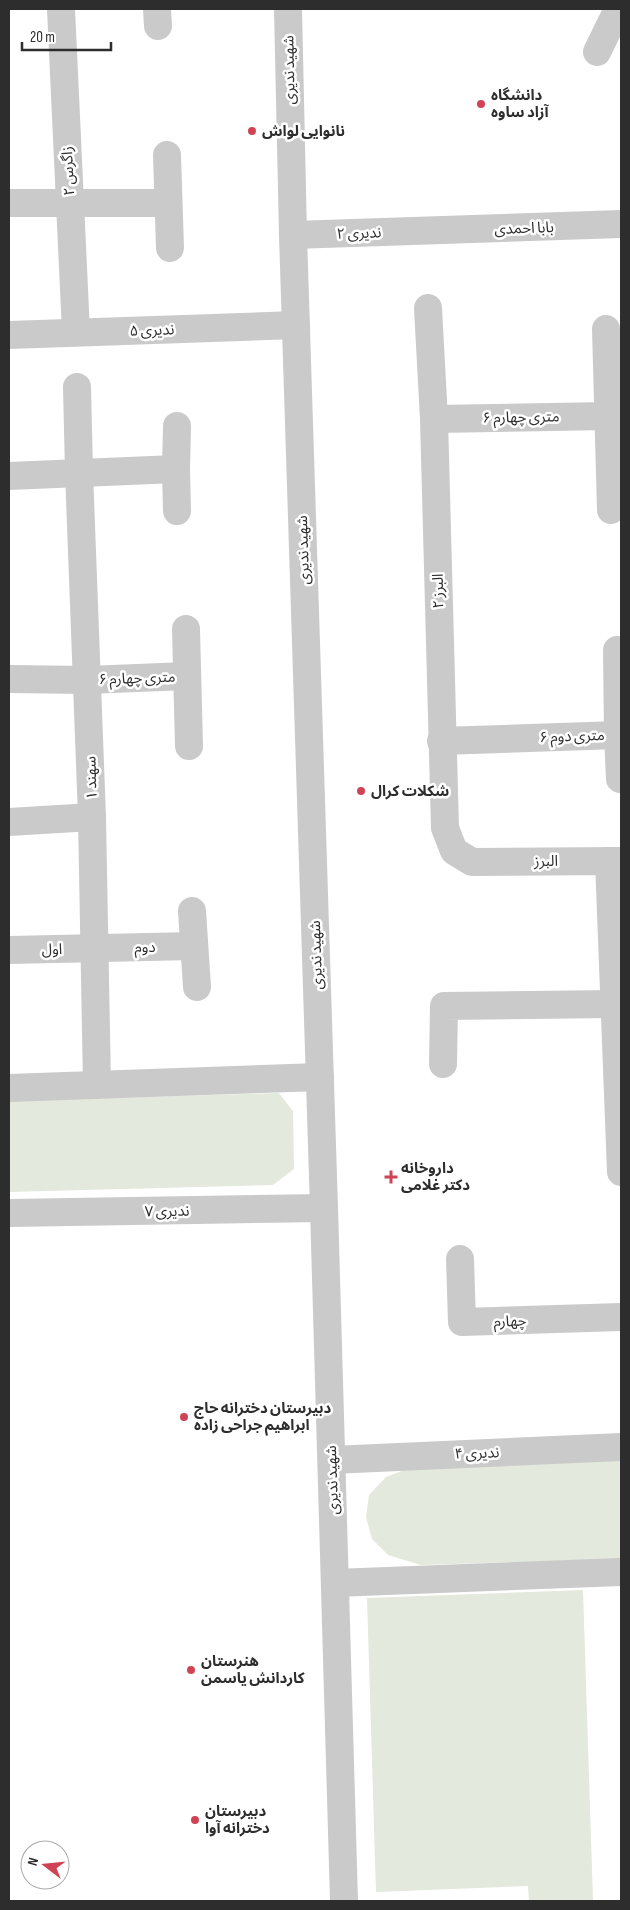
<svg xmlns="http://www.w3.org/2000/svg" width="630" height="1910" font-family="'Sofia Sans Condensed','Noto Sans Arabic',sans-serif">
<rect width="100%" height="100%" fill="#fff"/>
<g fill="#e3e9dc">
<polygon points="279,1093 293,1111 294,1169 273,1185 9,1192 9,1101"/>
<polygon points="621,1459 621,1559 421,1565 388,1555 372,1539 366,1517 369,1495 386,1477 415,1466"/>
<polygon points="583,1590 593,1901 529,1901 528,1886 376,1892 367,1598"/>
</g>
<g fill="none" stroke-linecap="round" stroke-linejoin="round">
<g stroke="#cacaca" stroke-width="28">
<polyline points="61,9 76,332"/>
<polyline points="157,9 158,26"/>
<polyline points="288,9 293,235 324,1208 344,1901"/>
<polyline points="597,52 618,9"/>
<polyline points="167,155 170,248"/>
<polyline points="9,203 168,203"/>
<polyline points="293,235 621,224"/>
<polyline points="428,308 434,419 445,828 454,851 472,862 621,861"/>
<polyline points="606,329 611,510"/>
<polyline points="9,335 296,325"/>
<polyline points="77,387 79,472 92,817 97,1085"/>
<polyline points="434,419 609,416"/>
<polyline points="177,426 176,469 177,511"/>
<polyline points="9,476 176,469"/>
<polyline points="186,629 189,746"/>
<polyline points="617,650 618,735 620,779"/>
<polyline points="9,679 87,680 187,676"/>
<polyline points="441,741 618,735"/>
<polyline points="9,822 92,817"/>
<polyline points="609,861 621,1172"/>
<polyline points="192,911 197,987"/>
<polyline points="9,950 194,946"/>
<polyline points="443,1064 444,1006 615,1004"/>
<polyline points="9,1088 320,1077"/>
<polyline points="9,1213 324,1208"/>
<polyline points="460,1259 462,1322 621,1317"/>
<polyline points="332,1460 621,1447"/>
<polyline points="335,1583 621,1572"/>
</g>
</g>
<g fill="#cf4354" stroke="#fff" stroke-width="2">
<circle cx="481" cy="104" r="5"/>
<circle cx="252" cy="131" r="5"/>
<circle cx="361" cy="791" r="5"/>
<path d="M388.5 1169.5h5v5h5v5h-5v5h-5v-5h-5v-5h5z"/>
<circle cx="184" cy="1417" r="5"/>
<circle cx="191" cy="1670" r="5"/>
<circle cx="195" cy="1820" r="5"/>
</g>
<g text-anchor="middle" stroke-width="5" stroke-linejoin="round" paint-order="stroke">
<g font-size="15" fill="#2d2d2d" stroke="#fff">
<text transform="translate(289 70) rotate(-91)" y="5">شهید ندیری</text>
<text transform="translate(68 171) rotate(-93)" y="5">زاگرس ۲</text>
<text transform="translate(524 228) rotate(-2)" y="5">بابا احمدی</text>
<text transform="translate(359 233) rotate(-2)" y="5">ندیری ۲</text>
<text transform="translate(152 330) rotate(-2)" y="5">ندیری ۵</text>
<text transform="translate(521 417) rotate(-1)" y="5">۶ متری چهارم</text>
<text transform="translate(303 550) rotate(-92)" y="5">شهید ندیری</text>
<text transform="translate(438 591) rotate(-91)" y="5">البرز ۲</text>
<text transform="translate(137 678) rotate(-2)" y="5">۶ متری چهارم</text>
<text transform="translate(572 736) rotate(-2)" y="5">۶ متری دوم</text>
<text transform="translate(91 778) rotate(-92)" y="5">سهند ۱</text>
<text x="546" y="866">البرز</text>
<text transform="translate(145 947) rotate(-1)" y="5">دوم</text>
<text transform="translate(52 949) rotate(-1)" y="5">اول</text>
<text transform="translate(316 955) rotate(-92)" y="5">شهید ندیری</text>
<text transform="translate(167 1211) rotate(-1)" y="5">ندیری ۷</text>
<text transform="translate(510 1321) rotate(-2)" y="5">چهارم</text>
<text transform="translate(477 1453) rotate(-2)" y="5">ندیری ۴</text>
<text transform="translate(332 1480) rotate(-92)" y="5">شهید ندیری</text>
</g>
<g font-size="15" font-weight="bold" fill="#2d2d2d" stroke="#fff" text-anchor="start">
<text x="491" y="100">دانشگاه<tspan x="491" dy="17">آزاد ساوه</tspan></text>
<text x="262" y="136">نانوایی لواش</text>
<text x="371" y="796">شکلات کرال</text>
<text x="401" y="1173">داروخانه<tspan x="401" dy="17">دکتر غلامی</tspan></text>
<text x="194" y="1413">دبیرستان دخترانه حاج<tspan x="194" dy="17">ابراهیم جراحی زاده</tspan></text>
<text x="201" y="1666">هنرستان<tspan x="201" dy="17">کاردانش یاسمن</tspan></text>
<text x="205" y="1816">دبیرستان<tspan x="205" dy="17">دخترانه آوا</tspan></text>
</g>
</g>
<rect width="630" height="1910" fill="none" stroke="#2d2d2d" stroke-width="20"/>
<g transform="translate(45 1865) rotate(286)"><circle r="24" fill="#ffffff" stroke="#ababab"/>
<path d="M0-4L9 19L0 12L-9 19Z" fill="#cf4354"/>
<text y="-8" font-size="14" font-weight="bold" text-anchor="middle" fill="#2d2d2d">N</text>
</g>
<path d="M22 42v8h89v-8" fill="none" stroke="#2d2d2d" stroke-width="2.5"/>
<text x="30" y="42" font-size="15" fill="#2d2d2d" stroke="#ffffff" stroke-width="4" paint-order="stroke">20 m</text>
</svg>
